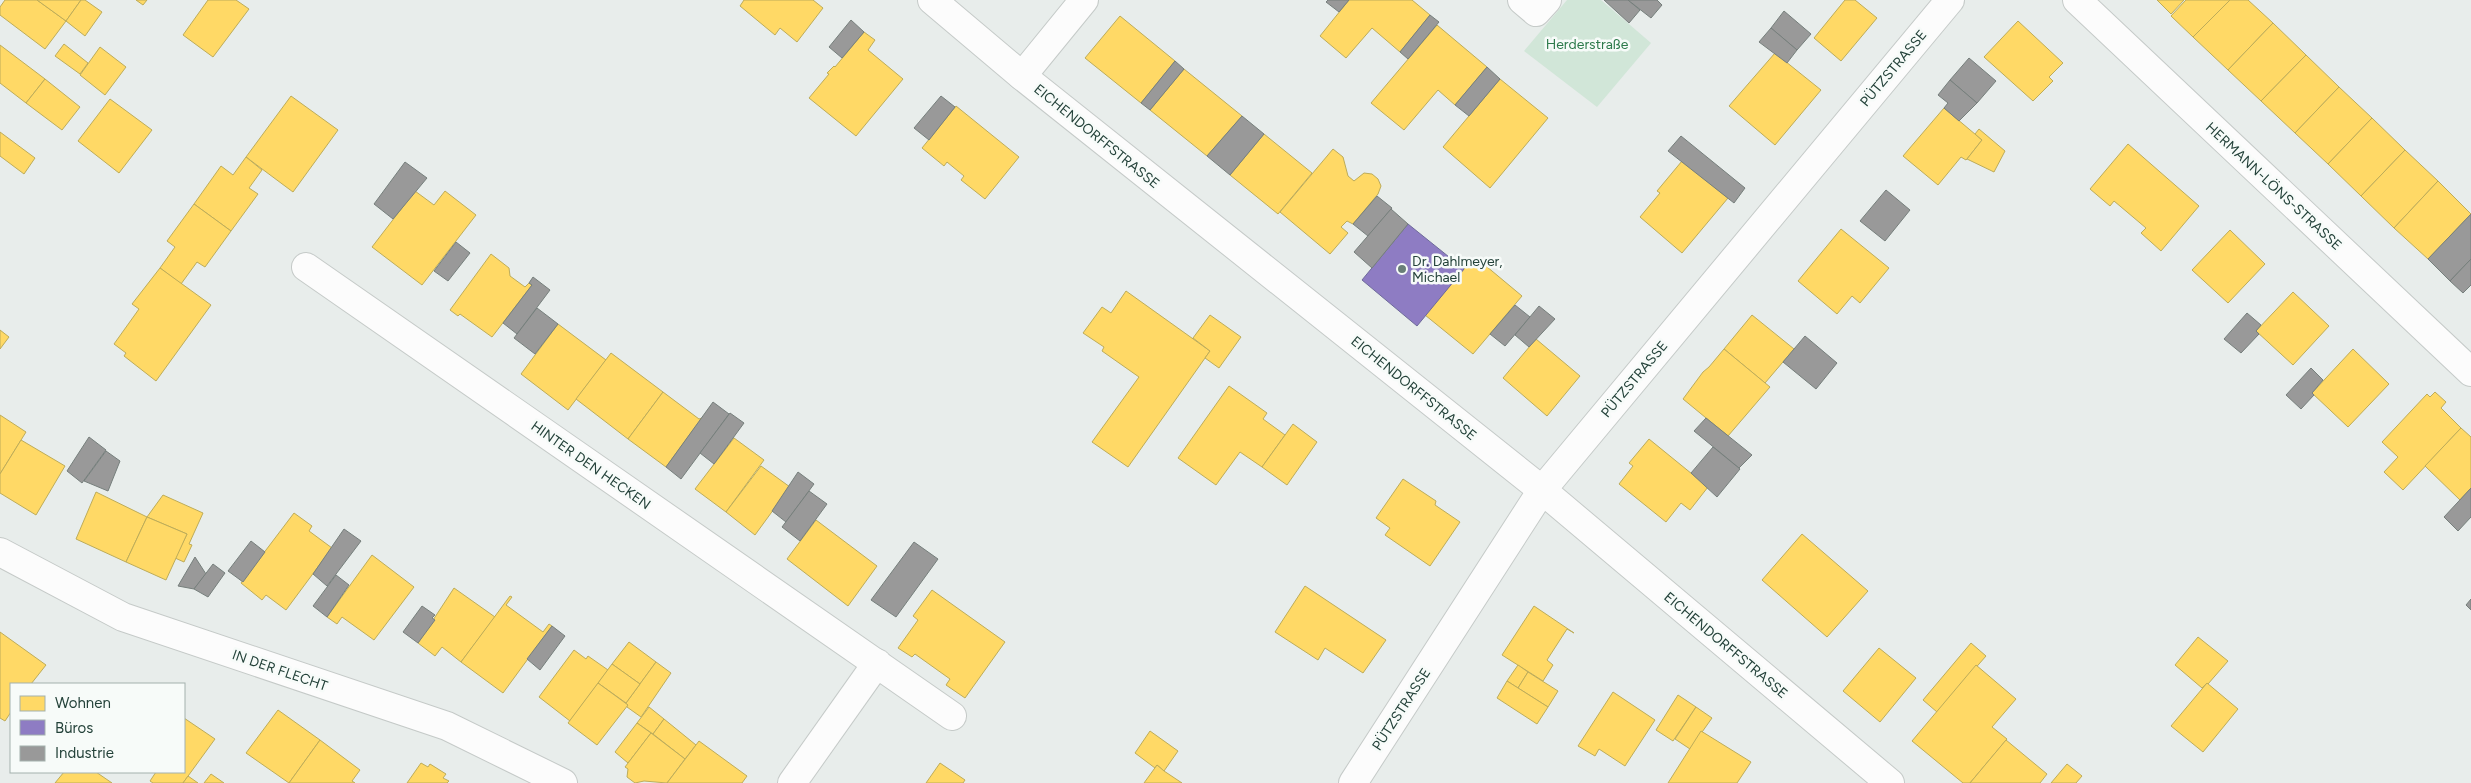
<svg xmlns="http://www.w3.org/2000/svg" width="2471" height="783" font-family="Figtree,sans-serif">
<rect width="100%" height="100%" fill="#e8edeb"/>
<polygon fill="#d1e6d8" points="1567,0 1601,0 1651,43 1597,107 1524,51"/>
<g fill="#ffd966" stroke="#bdac59">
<polygon points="5,0 37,0 66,21 45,49 0,15 0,7"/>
<polygon points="37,0 81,0 66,21"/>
<polygon points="81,0 85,0 102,12 85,36 66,21"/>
<polygon points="136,0 147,0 143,5"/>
<polygon points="208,0 236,0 249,9 213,57 183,35"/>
<polygon points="744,0 813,0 823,8 797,42 780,28 775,35 740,6"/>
<polygon points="1349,0 1412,0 1430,15 1400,52 1372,28 1346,58 1320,36"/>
<polygon points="1845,0 1855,0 1877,18 1841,61 1814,38"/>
<polygon points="2157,0 2184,0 2171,14"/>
<polygon points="2186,0 2230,0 2193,37 2171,16"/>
<polygon points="2230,0 2248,0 2273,23 2228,70 2193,37"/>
<polygon points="1120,16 1175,61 1141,103 1085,58"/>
<polygon points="2018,21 2063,63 2049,77 2053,81 2033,101 1984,57"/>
<polygon points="2273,23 2306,55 2261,101 2228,70"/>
<polygon points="1437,25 1487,67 1455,105 1438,90 1404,130 1371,103"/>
<polygon points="864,32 875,40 868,50 903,79 856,136 809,98 829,74 827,73 834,66 835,67"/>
<polygon points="64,44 88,63 80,74 55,56"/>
<polygon points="0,45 45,79 26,103 0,83"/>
<polygon points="100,47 126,67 105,95 80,75"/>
<polygon points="1775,53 1821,90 1775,145 1729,106"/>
<polygon points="2306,55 2339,87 2295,133 2261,101"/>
<polygon points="1184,69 1242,116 1207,156 1150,110"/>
<polygon points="45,79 80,107 62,130 26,103"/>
<polygon points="1500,79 1548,118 1490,188 1443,147"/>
<polygon points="2339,87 2372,118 2328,164 2295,133"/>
<polygon points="291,96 338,130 293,192 246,157"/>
<polygon points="110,99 152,130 119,173 78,141"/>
<polygon points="956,106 1019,157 985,199 961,180 964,176 947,162 944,166 922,148"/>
<polygon points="1944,108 1982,140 1967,159 1966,160 1961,157 1938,185 1903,156"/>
<polygon points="2372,118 2405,150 2361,196 2328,164"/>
<polygon points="1979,129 2005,151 1994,172 1967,159 1982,140 1975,134"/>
<polygon points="0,132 35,158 24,174 0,156"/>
<polygon points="1264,134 1312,173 1278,214 1230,175"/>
<polygon points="2128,144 2199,206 2161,251 2141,233 2146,228 2114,201 2110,206 2090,189"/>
<polygon points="1333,149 1343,157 1348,176 1354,181 1364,173 1372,174 1378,179 1381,186 1378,194 1353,224 1347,221 1341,227 1348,233 1330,254 1280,212"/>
<polygon points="2405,150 2438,181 2394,228 2361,196"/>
<polygon points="246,157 262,170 249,188 258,194 231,231 194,204 221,166 233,175"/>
<polygon points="1682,161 1728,198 1682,253 1640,217 1660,193 1657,191"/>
<polygon points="2438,181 2471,214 2428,259 2394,228"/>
<polygon points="415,191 434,205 445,191 476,215 422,285 372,247"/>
<polygon points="194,204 231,231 205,267 197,262 181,284 160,268 175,247 167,241"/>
<polygon points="1841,229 1889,268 1860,303 1852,296 1837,314 1798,281"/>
<polygon points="2230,230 2265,264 2228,303 2192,270"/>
<polygon points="491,254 509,268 510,276 525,287 529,283 532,285 492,337 460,314 458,316 450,310"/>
<polygon points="1480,261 1522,296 1473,354 1425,315 1470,262 1475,266"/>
<polygon points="160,268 211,305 156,381 124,356 126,353 114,344 139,309 132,304"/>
<polygon points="1126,291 1210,351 1128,467 1092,442 1139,377 1102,351 1104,347 1083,333 1102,307 1111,313"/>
<polygon points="2293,292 2329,326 2293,365 2256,331"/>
<polygon points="1210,315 1241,337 1219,368 1205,358 1210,351 1193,338"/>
<polygon points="1752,315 1794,349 1765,383 1724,349"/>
<polygon points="558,324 606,360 568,410 521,374"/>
<polygon points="0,330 9,337 0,349"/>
<polygon points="1536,339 1580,376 1547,416 1503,378"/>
<polygon points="1724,349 1770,387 1728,436 1683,399 1703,372 1709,367"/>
<polygon points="2353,349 2389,384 2348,427 2312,393"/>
<polygon points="611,353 663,392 628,439 576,399"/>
<polygon points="1229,386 1267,413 1263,419 1285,435 1262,467 1240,452 1216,485 1178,458"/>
<polygon points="663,392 699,419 702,418 666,467 628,439"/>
<polygon points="2435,392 2446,402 2441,408 2461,428 2403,490 2384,472 2398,457 2382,442 2427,394 2430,397"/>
<polygon points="0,415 26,432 0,474"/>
<polygon points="1293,424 1317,442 1287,485 1262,467"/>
<polygon points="2461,428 2471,437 2471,488 2460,500 2425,466"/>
<polygon points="734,438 764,460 726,512 695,489"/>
<polygon points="1649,439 1708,487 1690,510 1681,503 1666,522 1619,484 1633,466 1629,463"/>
<polygon points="21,440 65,466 36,515 0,493 0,474"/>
<polygon points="761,466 790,487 755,535 726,512"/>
<polygon points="1403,479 1436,501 1435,505 1460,522 1430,566 1385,535 1390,528 1376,518"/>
<polygon points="96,492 147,517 126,562 76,539"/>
<polygon points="163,495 203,513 189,544 192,545 184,562 175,558 187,534 147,517"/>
<polygon points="294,513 312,526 309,531 332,548 286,610 266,595 262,600 241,583"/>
<polygon points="147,517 187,534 166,580 126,562"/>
<polygon points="816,520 877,566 848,606 787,559"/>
<polygon points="1802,534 1868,591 1827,637 1762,580"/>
<polygon points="372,555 414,587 374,640 342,617 337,624 327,617"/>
<polygon points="1305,586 1386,640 1363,673 1325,648 1318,660 1275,632"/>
<polygon points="454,588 495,617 461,662 442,647 435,656 418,643"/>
<polygon points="932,590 1005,642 965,698 946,685 950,679 915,654 912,657 898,648 918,620 913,616"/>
<polygon points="510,596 512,597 506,605 543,632 549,624 552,626 503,693 461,662"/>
<polygon points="1534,606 1574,633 1567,629 1547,660 1553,665 1543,681 1502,655"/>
<polygon points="0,632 46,665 31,684 11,684 11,712 5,721 0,718"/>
<polygon points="2198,637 2228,661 2208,684 2207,683 2202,688 2175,665"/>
<polygon points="629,642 656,662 640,684 612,664"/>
<polygon points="1971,643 1986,656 1937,712 1923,700"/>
<polygon points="1879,648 1916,678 1880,722 1843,691"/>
<polygon points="574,650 586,659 588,656 608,670 570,721 539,697"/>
<polygon points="656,662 671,673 641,717 627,707 626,703"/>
<polygon points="612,664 640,684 626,703 598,683"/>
<polygon points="1518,665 1528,672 1518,688 1507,681"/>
<polygon points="1976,665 2016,699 1992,727 2007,739 1970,783 1963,783 1912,741"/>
<polygon points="1528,672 1558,691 1548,707 1518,688"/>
<polygon points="1507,681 1548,707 1537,724 1497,698"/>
<polygon points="598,683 628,705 597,745 568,723"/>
<polygon points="2207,683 2238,709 2203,752 2171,726"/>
<polygon points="1613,692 1655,720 1625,766 1599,749 1595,756 1578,746"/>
<polygon points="1678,695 1696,707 1673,741 1656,730"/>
<polygon points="649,707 664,719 653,734 637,723"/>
<polygon points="1696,707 1712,718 1690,749 1675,739"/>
<polygon points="278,710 320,740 289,783 246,753"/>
<polygon points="184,718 215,739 183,783 153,783 150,781 156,772 184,772"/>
<polygon points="664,719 696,745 685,759 653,734"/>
<polygon points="637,723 651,733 628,763 615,752"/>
<polygon points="1150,731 1178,751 1164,771 1157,765 1155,768 1135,753"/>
<polygon points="1701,731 1751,762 1737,783 1668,783"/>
<polygon points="651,733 685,759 667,783 644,781 635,783 627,777 628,769 625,767"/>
<polygon points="320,740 360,770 352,781 355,783 289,783"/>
<polygon points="2006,740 2047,774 2040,783 1970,783"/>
<polygon points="699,741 747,776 742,783 667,783"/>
<polygon points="421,763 428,767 430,764 446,774 443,778 449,781 447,783 407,783"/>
<polygon points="940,763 965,780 963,783 926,783"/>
<polygon points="2067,764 2082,776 2076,783 2051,783"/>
<polygon points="1157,765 1164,771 1182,783 1144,783"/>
<polygon points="64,772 96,772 112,783 55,783"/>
<polygon points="211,774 224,783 204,783"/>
<polygon points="188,776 198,783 183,783"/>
</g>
<polygon fill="#8e7cc3" stroke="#6e6b9a" points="1408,224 1464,269 1417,326 1362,280"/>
<g fill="#999" stroke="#767f7c">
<polygon points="1328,0 1349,0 1339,12 1326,2"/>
<polygon points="1604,0 1628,0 1640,10 1629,23"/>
<polygon points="1628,0 1657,0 1662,5 1651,18"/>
<polygon points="1784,11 1811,34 1797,50 1771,28"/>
<polygon points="1430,15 1439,22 1408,59 1400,52"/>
<polygon points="851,20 864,32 842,58 829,47"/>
<polygon points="1771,28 1797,50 1787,63 1759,42"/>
<polygon points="1969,58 1996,81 1977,103 1950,80"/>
<polygon points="1175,61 1184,69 1150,110 1141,103"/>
<polygon points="1487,67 1500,79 1469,116 1455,105"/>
<polygon points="1950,80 1977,103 1959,121 1944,108 1948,103 1938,95"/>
<polygon points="941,96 955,107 929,140 914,128"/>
<polygon points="1242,116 1264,134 1230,175 1207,156"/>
<polygon points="1681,136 1745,188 1734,203 1668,151"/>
<polygon points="405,162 427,178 393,219 374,204"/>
<polygon points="1886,190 1910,210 1885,241 1860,221"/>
<polygon points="1377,196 1392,208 1368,236 1353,224"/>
<polygon points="1391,209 1408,224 1372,268 1354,252"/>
<polygon points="2471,214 2471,259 2450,281 2428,259"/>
<polygon points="456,242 470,253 448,281 434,271"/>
<polygon points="2471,259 2471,285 2463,293 2450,281"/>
<polygon points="533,277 550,290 517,334 503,323 532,285 529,283"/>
<polygon points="1515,305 1530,317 1505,346 1490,334"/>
<polygon points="1539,306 1555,319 1529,347 1515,335"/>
<polygon points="537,308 558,324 535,354 514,338"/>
<polygon points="2247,313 2261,325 2256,331 2259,334 2241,353 2224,339"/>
<polygon points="1805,336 1837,363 1816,389 1783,362"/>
<polygon points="2311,368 2323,380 2312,393 2314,395 2301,409 2286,395"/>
<polygon points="713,402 729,414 681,479 666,467"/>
<polygon points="730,413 744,423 714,464 700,453"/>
<polygon points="1706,418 1752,455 1739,468 1694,431"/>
<polygon points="89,437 106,450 82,483 67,471"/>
<polygon points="1713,447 1740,469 1717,497 1691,473"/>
<polygon points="106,451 120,461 108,491 84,481"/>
<polygon points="798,472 814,484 786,522 772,511"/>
<polygon points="2471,488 2471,517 2458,531 2444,517"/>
<polygon points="809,491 827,504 800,541 782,527"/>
<polygon points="344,529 361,541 327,586 313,574"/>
<polygon points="251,541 265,552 243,582 228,571"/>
<polygon points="914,542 938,559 896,617 871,600"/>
<polygon points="195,557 206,574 194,589 178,586"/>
<polygon points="213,564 225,573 208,597 194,589"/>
<polygon points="336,575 349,585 327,617 313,606"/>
<polygon points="2471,599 2471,610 2466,605"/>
<polygon points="422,606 435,615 432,618 435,620 418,643 403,632"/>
<polygon points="552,626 565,636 540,670 527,659"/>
</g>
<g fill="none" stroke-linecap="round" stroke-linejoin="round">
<defs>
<g id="minor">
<polyline points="932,0 1022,76 1542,490 1890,783"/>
<polyline points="1522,0 1536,12 1547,0"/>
<polyline points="2077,0 2471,372"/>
<polyline points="1022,76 1084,0"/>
<polyline points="306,267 952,716"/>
<polyline points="0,552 123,617 447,726 563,783"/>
<polyline points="792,783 877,663"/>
<polyline points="1353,783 1542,490 1950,0"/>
</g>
</defs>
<use href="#minor" stroke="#c5cac8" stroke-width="30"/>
<use href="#minor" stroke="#fcfcfc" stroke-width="28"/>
</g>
<circle fill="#697e78" stroke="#f7fbf9" stroke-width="2" cx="1402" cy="269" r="5"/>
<g text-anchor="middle" stroke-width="5" stroke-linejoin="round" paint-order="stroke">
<g font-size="14" fill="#2d7a4b" stroke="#f7fbf9">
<text x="1587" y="49">Herderstraße</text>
</g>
<g font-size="14" fill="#24423a" stroke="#f7fbf9">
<text transform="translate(1893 68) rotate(-50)" y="5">PÜTZSTRASSE</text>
<text transform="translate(1097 136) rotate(39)" y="5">EICHENDORFFSTRASSE</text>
<text transform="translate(2274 186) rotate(43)" y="5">HERMANN-LÖNS-STRASSE</text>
<text transform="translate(1634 379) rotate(-50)" y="5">PÜTZSTRASSE</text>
<text transform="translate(1414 388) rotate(39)" y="5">EICHENDORFFSTRASSE</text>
<text transform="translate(591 465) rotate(35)" y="5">HINTER DEN HECKEN</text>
<text transform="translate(1726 645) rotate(40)" y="5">EICHENDORFFSTRASSE</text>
<text transform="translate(280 670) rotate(19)" y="5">IN DER FLECHT</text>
<text transform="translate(1401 709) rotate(-57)" y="5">PÜTZSTRASSE</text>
</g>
<g font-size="14" fill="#24423a" stroke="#f7fbf9" text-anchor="start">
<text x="1412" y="266">Dr. Dahlmeyer,<tspan x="1412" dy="16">Michael</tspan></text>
</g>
</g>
<rect x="10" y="683" width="175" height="90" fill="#f7fbf9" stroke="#a3b1ad"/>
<rect x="20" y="696" width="25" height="15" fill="#ffd966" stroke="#a3b1ad"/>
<text x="55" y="708" font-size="15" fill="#24423a">Wohnen</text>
<rect x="20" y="720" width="25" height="15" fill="#8e7cc3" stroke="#a3b1ad"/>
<text x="55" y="733" font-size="15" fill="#24423a">Büros</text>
<rect x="20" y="746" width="25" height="15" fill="#999999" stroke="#a3b1ad"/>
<text x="55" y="758" font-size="15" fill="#24423a">Industrie</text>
</svg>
